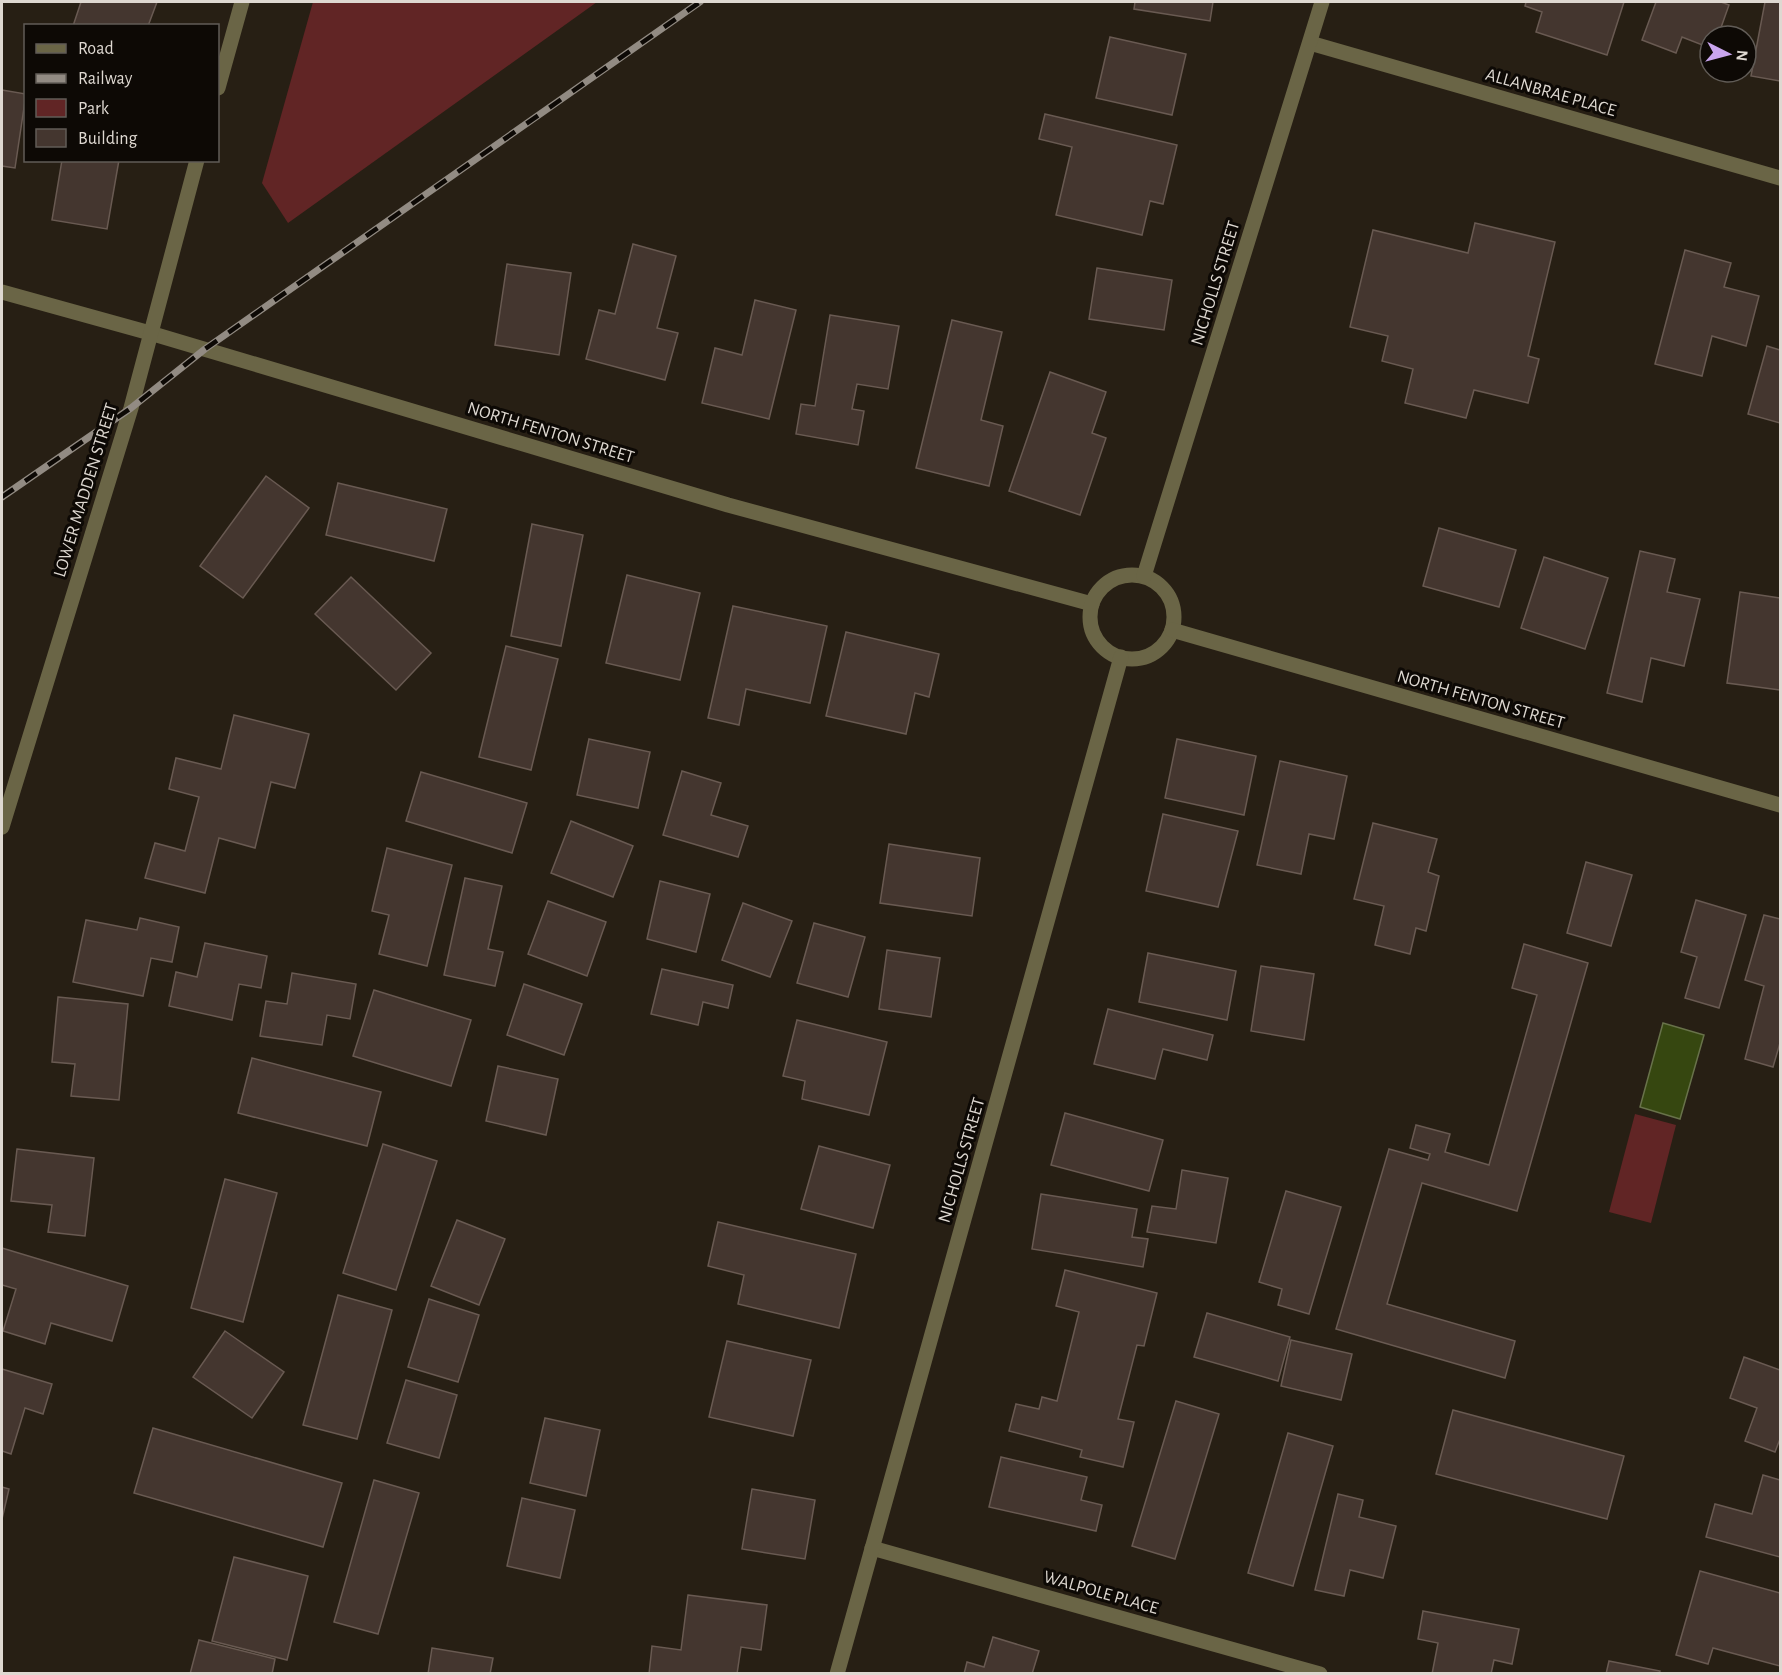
<svg xmlns="http://www.w3.org/2000/svg" width="1782" height="1675" font-family="'Alegreya Sans',sans-serif">
<rect width="100%" height="100%" fill="#271f14"/>
<g fill="#612525">
<polygon points="313,2 597,2 288,223 262,183"/>
<polygon points="1635,1114 1676,1125 1651,1223 1609,1212"/>
</g>
<polygon fill="#364710" stroke="#68724a" stroke-width="1.5" points="1663,1023 1704,1035 1680,1119 1640,1107"/>
<g fill="#44362f" stroke="#695a52" stroke-width="1.5">
<polygon points="81,2 157,2 148,26 73,26"/>
<polygon points="1135,2 1213,2 1210,21 1134,9"/>
<polygon points="1526,2 1624,2 1607,55 1536,32 1542,12 1525,6"/>
<polygon points="1656,2 1721,2 1729,5 1718,36 1710,36 1710,48 1682,37 1676,53 1642,40"/>
<polygon points="1765,2 1780,2 1780,81 1751,76"/>
<polygon points="1110,37 1186,54 1172,115 1096,98"/>
<polygon points="2,90 26,94 15,168 2,166"/>
<polygon points="1045,114 1177,145 1163,204 1150,201 1142,235 1056,215 1072,147 1039,139"/>
<polygon points="62,160 119,160 107,229 52,220"/>
<polygon points="1475,223 1555,242 1528,356 1539,359 1528,403 1474,390 1466,418 1405,403 1413,369 1382,361 1388,336 1350,327 1373,230 1468,253"/>
<polygon points="633,244 676,256 657,328 678,333 665,380 586,359 599,310 615,314"/>
<polygon points="1685,250 1731,263 1724,287 1759,296 1746,346 1712,336 1702,376 1655,364"/>
<polygon points="507,264 571,273 559,355 495,345"/>
<polygon points="1097,268 1172,280 1164,330 1089,319"/>
<polygon points="755,300 796,310 769,419 702,403 715,348 742,355"/>
<polygon points="830,315 899,326 888,389 857,384 852,409 864,411 858,445 796,434 801,404 815,406"/>
<polygon points="952,320 1002,332 981,420 1003,426 989,486 916,468"/>
<polygon points="1767,346 1780,350 1780,423 1748,414"/>
<polygon points="1050,372 1106,392 1092,433 1106,438 1080,515 1009,491"/>
<polygon points="266,476 309,508 243,598 200,566"/>
<polygon points="338,483 447,509 434,561 326,535"/>
<polygon points="532,524 583,535 561,646 511,636"/>
<polygon points="1439,528 1516,550 1499,607 1423,586"/>
<polygon points="1640,551 1675,559 1667,592 1700,599 1684,666 1651,658 1642,702 1607,693"/>
<polygon points="1544,557 1608,578 1585,649 1521,628"/>
<polygon points="627,575 700,593 680,680 606,663"/>
<polygon points="351,577 431,653 396,690 315,614"/>
<polygon points="1740,592 1780,598 1780,690 1727,683"/>
<polygon points="733,606 827,626 810,703 746,689 739,725 708,718"/>
<polygon points="846,632 939,654 929,697 915,693 906,734 826,716"/>
<polygon points="506,646 558,659 531,770 479,757"/>
<polygon points="234,715 309,734 295,788 271,782 255,848 219,838 205,893 145,878 155,843 185,851 199,797 169,789 176,758 221,769"/>
<polygon points="589,739 650,752 638,808 577,795"/>
<polygon points="1177,739 1256,756 1244,815 1165,798"/>
<polygon points="1280,761 1347,776 1334,839 1309,834 1301,874 1257,865"/>
<polygon points="682,771 721,783 711,815 748,826 738,857 663,835"/>
<polygon points="421,772 527,803 512,853 406,821"/>
<polygon points="1163,814 1238,831 1218,907 1146,891"/>
<polygon points="571,821 633,846 613,897 551,873"/>
<polygon points="1373,823 1437,839 1428,872 1439,876 1426,931 1416,928 1410,954 1375,945 1384,906 1354,899"/>
<polygon points="889,844 980,858 972,916 880,903"/>
<polygon points="387,848 452,865 427,966 379,954 389,915 372,911"/>
<polygon points="1586,862 1632,875 1611,946 1567,933"/>
<polygon points="465,878 502,886 488,949 503,952 495,986 444,975"/>
<polygon points="660,881 710,894 696,952 647,939"/>
<polygon points="1696,900 1746,915 1719,1008 1685,998 1697,957 1681,952"/>
<polygon points="548,901 606,922 587,976 528,954"/>
<polygon points="743,903 792,921 770,977 722,960"/>
<polygon points="1764,915 1780,919 1780,1043 1773,1067 1745,1059 1764,986 1745,980"/>
<polygon points="140,918 179,927 172,962 151,958 143,996 73,982 86,920 137,930"/>
<polygon points="814,923 865,937 848,997 797,983"/>
<polygon points="205,943 267,956 261,988 239,984 232,1020 169,1006 176,972 197,977"/>
<polygon points="1524,944 1588,963 1517,1211 1422,1183 1387,1304 1515,1341 1505,1378 1336,1329 1389,1149 1428,1160 1430,1154 1410,1148 1416,1125 1450,1134 1445,1152 1489,1165 1537,995 1512,988"/>
<polygon points="887,950 940,958 931,1017 879,1009"/>
<polygon points="1148,953 1236,971 1227,1020 1139,1002"/>
<polygon points="1261,966 1314,974 1304,1040 1251,1031"/>
<polygon points="662,969 733,985 728,1008 703,1002 698,1025 651,1014"/>
<polygon points="292,973 356,984 350,1019 327,1015 322,1045 260,1036 266,1001 287,1004"/>
<polygon points="524,984 582,1004 564,1055 507,1035"/>
<polygon points="374,990 471,1020 451,1086 353,1056"/>
<polygon points="58,997 128,1004 119,1100 71,1096 75,1064 52,1062"/>
<polygon points="1108,1009 1213,1035 1207,1060 1163,1049 1155,1079 1094,1064"/>
<polygon points="797,1020 887,1042 869,1115 802,1099 805,1081 783,1076"/>
<polygon points="252,1058 381,1092 367,1146 238,1113"/>
<polygon points="498,1066 558,1079 546,1135 486,1121"/>
<polygon points="1065,1113 1163,1140 1149,1191 1051,1165"/>
<polygon points="383,1144 437,1161 396,1290 343,1273"/>
<polygon points="819,1146 890,1165 873,1228 801,1209"/>
<polygon points="17,1149 94,1158 85,1236 48,1232 52,1205 11,1201"/>
<polygon points="1182,1170 1228,1178 1216,1243 1147,1232 1152,1206 1176,1209"/>
<polygon points="225,1179 277,1193 243,1322 191,1308"/>
<polygon points="1286,1191 1341,1207 1309,1314 1278,1305 1282,1289 1259,1282"/>
<polygon points="1041,1194 1137,1209 1132,1237 1148,1239 1143,1267 1032,1249"/>
<polygon points="457,1220 505,1239 479,1305 431,1286"/>
<polygon points="718,1222 856,1254 839,1328 738,1304 744,1275 708,1266"/>
<polygon points="2,1248 128,1286 112,1341 51,1323 45,1344 3,1331 16,1289 2,1285"/>
<polygon points="1065,1270 1157,1293 1144,1346 1137,1345 1118,1419 1134,1422 1123,1467 1080,1457 1082,1450 1009,1431 1016,1404 1039,1409 1042,1397 1057,1401 1079,1312 1056,1306"/>
<polygon points="338,1295 392,1310 357,1439 303,1425"/>
<polygon points="429,1299 479,1315 458,1382 408,1367"/>
<polygon points="1207,1313 1290,1337 1278,1381 1194,1357"/>
<polygon points="225,1331 284,1372 252,1418 193,1377"/>
<polygon points="1291,1340 1352,1354 1341,1400 1281,1386"/>
<polygon points="727,1341 811,1360 793,1436 709,1417"/>
<polygon points="1744,1357 1780,1370 1780,1439 1775,1452 1745,1441 1757,1408 1730,1398"/>
<polygon points="2,1369 52,1384 43,1414 25,1408 11,1454 2,1451"/>
<polygon points="406,1380 457,1395 439,1458 387,1443"/>
<polygon points="1176,1401 1219,1414 1175,1559 1132,1546"/>
<polygon points="1453,1410 1624,1456 1607,1519 1436,1474"/>
<polygon points="545,1418 600,1430 586,1496 530,1483"/>
<polygon points="153,1428 342,1483 323,1547 134,1493"/>
<polygon points="1288,1433 1333,1446 1293,1586 1248,1573"/>
<polygon points="1001,1457 1087,1477 1081,1500 1102,1505 1096,1531 989,1507"/>
<polygon points="1763,1475 1780,1480 1780,1557 1706,1537 1715,1504 1752,1514"/>
<polygon points="374,1480 419,1493 378,1634 334,1622"/>
<polygon points="2,1487 9,1489 2,1519"/>
<polygon points="752,1489 815,1500 805,1559 742,1549"/>
<polygon points="1338,1494 1363,1500 1359,1517 1396,1526 1383,1578 1350,1570 1344,1596 1315,1590"/>
<polygon points="522,1498 575,1510 560,1578 507,1566"/>
<polygon points="234,1557 308,1576 287,1660 212,1641"/>
<polygon points="1700,1571 1780,1593 1780,1666 1713,1648 1708,1664 1676,1655"/>
<polygon points="688,1595 767,1605 761,1650 741,1647 737,1674 649,1674 652,1646 681,1650"/>
<polygon points="1423,1611 1519,1629 1512,1664 1494,1660 1491,1674 1432,1674 1438,1643 1418,1639"/>
<polygon points="993,1637 1039,1651 1032,1674 964,1674 967,1662 984,1667"/>
<polygon points="199,1640 275,1659 272,1674 190,1674"/>
<polygon points="432,1648 493,1658 490,1674 428,1674"/>
<polygon points="1609,1661 1660,1671 1659,1674 1606,1674"/>
</g>
<g fill="none" stroke-linecap="round" stroke-linejoin="round">
<g stroke="#6a6546" stroke-width="15">
<polyline points="1310,43 1780,178"/>
<polyline points="218,88 242,2"/>
<polyline points="2,292 150,333 728,505 1092,604"/>
<circle cx="1132" cy="617" r="42"/>
<polyline points="1144,576 1322,2"/>
<polyline points="1172,630 1780,805"/>
<polyline points="2,827 131,408 197,160"/>
<polyline points="872,1548 1320,1674"/>
<polyline points="837,1674 1121,657"/>
</g>
<defs>
<polyline id="rail" points="2,497 131,408 205,349 700,2"/>
</defs>
<use href="#rail" stroke="#928b83" stroke-width="7"/>
<use href="#rail" stroke="#0d0905" stroke-width="4.5" stroke-dasharray="14" stroke-linecap="butt"/>
</g>
<g text-anchor="middle" stroke-width="6" stroke-linejoin="round" paint-order="stroke">
<g font-size="18" fill="#ded8d1" stroke="#0d0905">
<text transform="translate(1551 92) rotate(16)" y="6">ALLANBRAE PLACE</text>
<text transform="translate(1215 283) rotate(-73)" y="6">NICHOLLS STREET</text>
<text transform="translate(551 432) rotate(17)" y="6">NORTH FENTON STREET</text>
<text transform="translate(85 490) rotate(-73)" y="6">LOWER MADDEN STREET</text>
<text transform="translate(1481 699) rotate(16)" y="6">NORTH FENTON STREET</text>
<text transform="translate(961 1160) rotate(-74)" y="6">NICHOLLS STREET</text>
<text transform="translate(1101 1592) rotate(16)" y="6">WALPOLE PLACE</text>
</g>
</g>
<rect width="1782" height="1675" fill="none" stroke="#ded8d1" stroke-width="6"/>
<rect x="24" y="24" width="195" height="138" fill="#0d0905" stroke="#615c57" stroke-width="1.5"/>
<rect x="36" y="44" width="30" height="9" fill="#6a6546" stroke="#615c57" stroke-width="1.5"/>
<text x="78" y="54" font-size="18" fill="#ded8d1">Road</text>
<rect x="36" y="74" width="30" height="9" fill="#928b83" stroke="#615c57" stroke-width="1.5"/>
<text x="78" y="84" font-size="18" fill="#ded8d1">Railway</text>
<rect x="36" y="99" width="30" height="18" fill="#612525" stroke="#615c57" stroke-width="1.5"/>
<text x="78" y="114" font-size="18" fill="#ded8d1">Park</text>
<rect x="36" y="129" width="30" height="18" fill="#44362f" stroke="#615c57" stroke-width="1.5"/>
<text x="78" y="144" font-size="18" fill="#ded8d1">Building</text>
<g transform="translate(1728 54) rotate(96)"><circle r="28" fill="#0d0905" stroke="#615c57" stroke-width="1.5"/>
<path d="M0-4.5L10 22L0 15L-10 22Z" fill="#c9a5ee"/>
<text y="-9" font-size="16" font-weight="bold" text-anchor="middle" fill="#ded8d1">N</text>
</g>
</svg>
